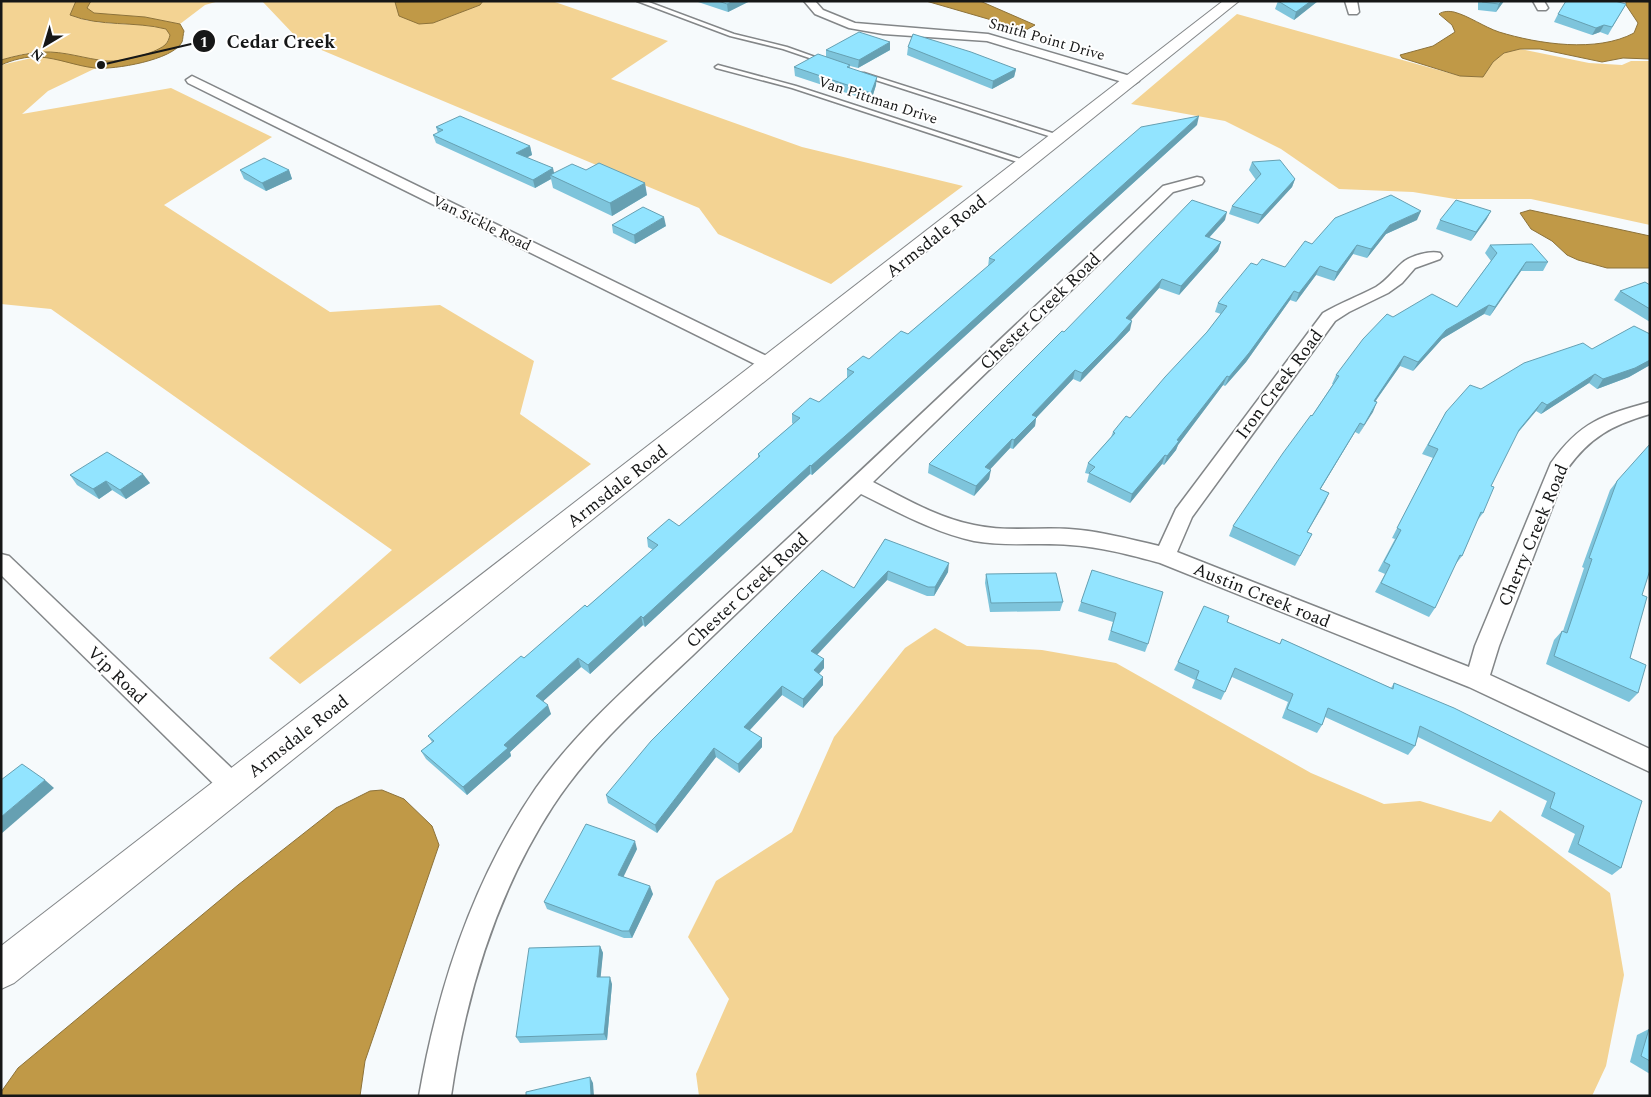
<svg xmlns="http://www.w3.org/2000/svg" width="1651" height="1097" font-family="Spectral,serif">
<rect width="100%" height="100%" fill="#f6fafc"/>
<g fill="#f3d393">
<path d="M1 1H76L70 15C100 28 135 21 167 29L170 35C169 39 168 42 165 45 154 54 122 62 107 61 85 59 65 51 42 52 28 52 15 56 1 60Z"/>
<polygon points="91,1 219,1 205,5 180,24 145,17 93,13 87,8"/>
<polygon points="262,1 395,1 399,16 433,23 480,5 483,1 552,1 668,41 611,79 802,147 963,186 831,284 718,234 699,208 300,41"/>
<polygon points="1237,14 1460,76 1483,77 1493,62 1504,53 1520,49 1589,63 1622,65 1631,61 1650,61 1650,225 1531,199 1455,199 1413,192 1339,189 1281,149 1225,121 1131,104"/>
<polygon points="36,57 57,59 96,68 48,91 22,114 171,88 272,137 164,205 330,312 440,305 534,361 520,414 591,464 300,684 269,658 392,550 51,309 1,304 1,65"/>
<polygon points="935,628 967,646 1042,650 1116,663 1311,773 1384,804 1420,801 1491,822 1500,810 1610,893 1624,975 1606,1066 1592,1096 699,1096 696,1074 729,999 688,937 716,881 792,832 834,737 905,648"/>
</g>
<g fill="#c09947" stroke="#8d7239">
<path d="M76 1H91L87 8 94 13 145 17 180 24 184 31C183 34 183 39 182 42 173 60 114 70 95 68 76 66 58 58 39 57 27 56 12 60 1 65V60C15 56 28 53 42 52 65 51 85 59 107 61 122 62 154 54 165 45 168 42 169 39 170 35L166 29C135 21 100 27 70 15Z"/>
<polygon points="483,1 480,5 433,23 419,24 399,16 395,2"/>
<polygon points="926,1 980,1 1035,25 1026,30"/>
<path d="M1626 1 1650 2V59L1623 58 1602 62 1540 49H1520L1504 53 1493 62 1483 77 1460 76 1402 58 1400 55 1433 46 1455 32 1452 25 1439 14C1443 11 1449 11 1454 12 1469 16 1484 27 1499 32 1538 44 1597 53 1634 33L1638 23 1626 5Z"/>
<polygon points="1530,210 1650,236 1650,268 1607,268 1578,260 1567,255 1552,241 1531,229 1520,213"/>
<polygon points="382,790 404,799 432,826 439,845 365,1061 360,1096 1,1096 1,1092 18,1068 238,885 336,808 370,791"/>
</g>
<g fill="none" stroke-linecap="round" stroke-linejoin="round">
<defs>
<g id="service">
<polygon points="637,1 646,1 734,34 787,47 829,62 824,63 783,49 730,36"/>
<polygon points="718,65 796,86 1033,163 1026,165 792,88 716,68 715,67"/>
<polygon points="860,73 864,73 1065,137 1058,139 860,75"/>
</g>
<g id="minor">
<polygon points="804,1 815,1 823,10 855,23 988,34 1137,78 1139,81 1133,85 1129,84 987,41 883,34 849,28 815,14"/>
<polygon points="1345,1 1357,1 1359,12 1357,14 1349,14"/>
<polygon points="1533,1 1544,1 1548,8 1546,10 1538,10"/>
<polygon points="192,76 777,361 780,365 777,369 771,371 765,369 188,83 186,80"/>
<path d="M1197 177 1202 178 1204 181 1202 184 1173 192 873 482C906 499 938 518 974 525 1006 532 1037 527 1069 529 1100 531 1129 539 1159 546L1176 509 1323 313C1340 303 1359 296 1376 287 1387 280 1393 271 1402 263 1410 256 1430 250 1440 253L1442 256 1440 259 1415 268 1402 283 1388 293 1349 312 1335 321 1192 517 1177 552 1469 667 1475 646 1551 463C1580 422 1603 415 1650 402V414C1612 425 1590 437 1567 469L1499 646 1490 675 1650 749V772L1469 687 1160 563C1130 555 1101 547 1070 545 1038 542 1006 547 974 541 933 532 898 512 861 494 805 548 748 602 692 656 642 703 591 748 553 806 496 894 466 993 451 1096H419C438 987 473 880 536 788 570 740 613 700 656 660 694 625 733 589 771 554 903 432 1032 309 1163 186Z"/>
<polygon points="1,554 9,556 243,779 247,787 243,795 234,798 225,795 1,575"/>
</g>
<polygon id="tertiary" points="1223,1 1239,1 14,983 1,989 1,946"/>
</defs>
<use href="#service" stroke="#838688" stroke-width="3"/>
<use href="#minor" stroke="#838688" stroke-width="3"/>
<use href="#tertiary" stroke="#838688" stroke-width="2"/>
<use href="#service" fill="#fff" fill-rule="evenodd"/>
<use href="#minor" fill="#fff" fill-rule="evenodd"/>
<use href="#tertiary" fill="#fff" fill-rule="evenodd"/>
</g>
<g fill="#7ec4db">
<polygon points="695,1 750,1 728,12"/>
<polygon points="1278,1 1318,1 1294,20 1275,9"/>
<polygon points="1478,1 1504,1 1496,12 1478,10"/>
<polygon points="1615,2 1626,4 1608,35 1600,32 1592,35 1554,22 1558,14"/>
<polygon points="908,47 1016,69 1014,77 992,89 907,55"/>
<polygon points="826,50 890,50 858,68 850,66 850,68 876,85 871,101 795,76 794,67 826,57"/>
<polygon points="1197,125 853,438 812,475 810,474 645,627 643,625 590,674 581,667 543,701 551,714 510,752 511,756 467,795 426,759 421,751 432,742 428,736 587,607 653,550 648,547 647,538 679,526 758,458 758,454 793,424 792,423 792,414 819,402 847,378 847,369 869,359 908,334 988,267 989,258"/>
<polygon points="436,127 530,146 532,155 527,157 554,173 647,195 612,216 553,188 551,179 535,188 436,143 433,135 438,133"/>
<polygon points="1252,162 1295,179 1292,187 1258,224 1229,214 1232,206 1256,180 1249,170"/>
<polygon points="240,170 289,170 292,179 266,191 244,179"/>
<polygon points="1491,211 1486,220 1471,241 1436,229 1440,220"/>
<polygon points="1225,220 1209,238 1221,242 1218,251 1179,295 1159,288 1130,320 1130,330 1080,382 1073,379 1036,418 1035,426 1013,449 1010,448 990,469 989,479 974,496 928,473 929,464 1064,332"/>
<polygon points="1417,220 1386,234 1367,258 1353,254 1334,281 1316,275 1296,302 1290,300 1246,362 1225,386 1223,385 1178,445 1176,450 1164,465 1162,464 1130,503 1087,482 1089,474 1085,473 1088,463 1111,437 1113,432 1130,418 1207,332 1221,314 1215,312 1218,303 1257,265 1285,267 1312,244"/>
<polygon points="612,225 666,226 635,244 613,233"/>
<polygon points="1490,245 1548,262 1543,271 1521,271 1490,316 1484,314 1442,339 1413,371 1400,366 1375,402 1377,402 1359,434 1355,432 1320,490 1329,493 1307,532 1312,534 1295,566 1229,536 1233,526 1312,416 1333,384 1332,384 1336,375 1393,317 1457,307 1491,261 1485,253"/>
<polygon points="1650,285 1650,322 1614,300 1620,291"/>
<polygon points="1650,334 1650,365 1629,377 1597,389 1589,383 1541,414 1536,411 1516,435 1491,486 1483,513 1477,521 1462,556 1455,565 1435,608 1429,617 1375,592 1385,574 1378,571 1395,539 1392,538 1433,458 1422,454 1446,412 1481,389 1592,349"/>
<polygon points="70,475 150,483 126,499 112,490 99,499 77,485"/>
<polygon points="1617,481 1642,595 1630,658 1638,693 1629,702 1546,664 1554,640 1562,631 1563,631 1584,568 1582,567 1610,490"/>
<polygon points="885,539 948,572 934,596 927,596 887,580 817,655 824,668 819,674 823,685 803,708 782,695 750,730 762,747 739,773 716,757 657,833 608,803 606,795 854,588"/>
<polygon points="1092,570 1148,644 1145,652 1108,640 1113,622 1078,611"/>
<polygon points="986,574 1063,602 1060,611 990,612 985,583"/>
<polygon points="1227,622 1280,644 1282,639 1391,688 1394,683 1642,801 1621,868 1612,875 1568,852 1575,834 1541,816 1547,801 1418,737 1415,746 1408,755 1325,717 1322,725 1317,733 1282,718 1288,702 1232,677 1221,700 1192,688 1195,680 1174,670 1178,662"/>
<polygon points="637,849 623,876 653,894 632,938 624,938 547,909 544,902"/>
<polygon points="600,946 603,953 600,977 612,984 607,1040 520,1043 516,1037"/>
<polygon points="1649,1029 1650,1030 1650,1074 1630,1062 1637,1035"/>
</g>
<g fill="#66a0b2">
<polygon points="734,1 750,1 728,12 727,4"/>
<polygon points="1311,1 1318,1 1294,20 1296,12"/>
<polygon points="1502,1 1504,1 1496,12 1499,4"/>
<polygon points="1604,25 1600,32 1592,35 1596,28"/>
<polygon points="890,42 890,50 858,68 859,60"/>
<polygon points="1016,69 1014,77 992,89 993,81"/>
<polygon points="877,77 876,85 871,101 871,93"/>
<polygon points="1199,116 1197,125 812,475 811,466"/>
<polygon points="530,146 532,155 518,162 516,153"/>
<polygon points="553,168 555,177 550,175 551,179 535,188 533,180"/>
<polygon points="289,170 292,179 266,191 262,183"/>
<polygon points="1295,179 1292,187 1258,224 1262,215"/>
<polygon points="645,183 647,195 612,216 610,203"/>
<polygon points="1421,211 1417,220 1386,234 1367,258 1371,249 1390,225"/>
<polygon points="1491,211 1486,220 1471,241 1476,232"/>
<polygon points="1227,212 1225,220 1202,245 1205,236"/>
<polygon points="664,217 666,226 635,244 634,235"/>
<polygon points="1221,242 1218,251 1179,295 1181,286"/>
<polygon points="1357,245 1353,254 1334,281 1337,272"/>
<polygon points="1526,262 1521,271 1490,316 1495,307"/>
<polygon points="1320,266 1316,275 1296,302 1299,293"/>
<polygon points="1162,279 1159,288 1124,328 1126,318"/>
<polygon points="1294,291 1290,300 1246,362 1225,386 1229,377"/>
<polygon points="1489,305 1484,314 1442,339 1413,371 1418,362 1446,330"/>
<polygon points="1132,321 1130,330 1080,382 1082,373"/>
<polygon points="1404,356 1400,366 1369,410 1374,401"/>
<polygon points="1650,360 1650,365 1629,377 1597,389 1603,379"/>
<polygon points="1075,370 1073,379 1036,418 1035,426 1013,449 1014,440 1032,415"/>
<polygon points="1595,374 1589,383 1541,414 1547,405"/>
<polygon points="1227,376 1223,385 1178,445 1176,450 1164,465 1167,456 1177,440"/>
<polygon points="1377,402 1373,412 1359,434 1364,425"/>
<polygon points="1542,402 1536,411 1512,439 1519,430"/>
<polygon points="1360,423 1355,432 1315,498 1320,489"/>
<polygon points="1012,439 1010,448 984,476 985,467"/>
<polygon points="1165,455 1162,464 1130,503 1132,494"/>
<polygon points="810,465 810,474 645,627 643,618"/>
<polygon points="991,470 989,479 974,496 976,486"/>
<polygon points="143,474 150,483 126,499 120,490"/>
<polygon points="106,481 112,490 99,499 93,489"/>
<polygon points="1329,493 1325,502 1302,541 1307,532"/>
<polygon points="949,563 948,572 934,596 935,587"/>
<polygon points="888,571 887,580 812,660 811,651"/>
<polygon points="641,616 643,625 590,674 588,665"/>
<polygon points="578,658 581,667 539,705 536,696"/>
<polygon points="824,659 824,668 814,679 814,670"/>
<polygon points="823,677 823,685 803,708 803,699"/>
<polygon points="782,686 782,695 745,735 744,727"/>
<polygon points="548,705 551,714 510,752 511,756 467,795 463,787 504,745"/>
<polygon points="762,738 762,747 739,773 738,764"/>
<polygon points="714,748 716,757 657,833 655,825"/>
<polygon points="45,780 54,788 1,834 1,817"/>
<polygon points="635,841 637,849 621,882 618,875"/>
<polygon points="650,886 653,894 632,938 629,931"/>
<polygon points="600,946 603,953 600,984 597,977"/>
<polygon points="610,977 612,984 607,1040 604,1034"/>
<polygon points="590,1077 593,1083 594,1096 591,1096"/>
</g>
<g fill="#92e4ff" stroke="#66a0b2">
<polygon points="718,1 734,1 727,4"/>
<polygon points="1278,1 1311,1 1296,12"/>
<polygon points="1482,1 1502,1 1499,4 1482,2"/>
<polygon points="1566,1 1615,1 1626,4 1612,27 1604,25 1596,28 1558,14"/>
<polygon points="859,32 890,42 859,60 826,50"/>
<polygon points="913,34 971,52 1016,69 993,81 908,47"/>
<polygon points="818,54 850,65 847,67 877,77 871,93 794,67"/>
<polygon points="460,116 530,146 516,153 553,168 533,180 433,135 443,130 436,127"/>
<polygon points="1199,116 853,429 811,466 810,465 643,618 641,616 588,665 578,658 536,696 548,705 504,745 508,748 463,787 421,751 434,741 428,736 521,656 524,658 585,605 587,607 658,545 647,538 669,519 679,526 760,456 758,454 800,418 792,414 810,398 819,402 854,372 847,369 863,356 869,359 901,331 908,334 995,260 989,258 1141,127"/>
<polygon points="264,158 289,170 262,183 240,170"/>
<polygon points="1280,160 1295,179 1262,215 1232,206 1261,174 1252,162"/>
<polygon points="599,163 645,183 610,203 550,175 572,164 586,170"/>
<polygon points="1391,195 1421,211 1390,225 1371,249 1357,245 1337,272 1320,266 1299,293 1294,291 1249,353 1229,377 1227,376 1177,440 1179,441 1167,456 1165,455 1132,494 1089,473 1095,467 1088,463 1115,433 1113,432 1126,416 1130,418 1165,377 1207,332 1227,306 1218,303 1251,263 1257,265 1262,259 1285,267 1305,241 1312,244 1335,218"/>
<polygon points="1192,200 1227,212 1205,236 1221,242 1181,286 1162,279 1126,318 1132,321 1115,340 1082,373 1075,370 1032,415 1037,417 1014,440 1012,439 985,467 991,470 976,486 929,464 1062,331 1064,332"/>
<polygon points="1456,200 1491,211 1476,232 1440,220"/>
<polygon points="643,207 664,217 634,235 612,225"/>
<polygon points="1532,244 1548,262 1526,262 1495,307 1489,305 1446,330 1418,362 1404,356 1374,401 1377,402 1364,425 1360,423 1320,489 1329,493 1307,532 1312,534 1300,556 1233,526 1283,453 1311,415 1312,416 1339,376 1336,375 1363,339 1387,314 1393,317 1432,294 1457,307 1497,253 1490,245"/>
<polygon points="1645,282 1650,285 1650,309 1620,291"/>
<polygon points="1634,326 1650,334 1650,360 1635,368 1603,379 1595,374 1547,405 1542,402 1519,430 1491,486 1494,487 1483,513 1481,512 1462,556 1460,555 1435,608 1381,583 1390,565 1384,562 1401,530 1397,528 1438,449 1428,445 1446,412 1470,385 1481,389 1524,363 1583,343 1592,349"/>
<polygon points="1650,444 1650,570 1642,595 1647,597 1630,658 1646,665 1638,693 1554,656 1562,631 1567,633 1592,559 1589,558 1617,481"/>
<polygon points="107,452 143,474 120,490 106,481 93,489 70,475"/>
<polygon points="885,539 949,563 935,587 928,587 888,571 811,651 824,659 814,670 823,677 803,699 782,686 744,727 762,738 738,764 714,748 655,825 606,795 651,741 822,570 854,588"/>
<polygon points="1092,570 1163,592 1148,644 1111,631 1116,613 1081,602"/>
<polygon points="1056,573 1063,602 991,603 986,574"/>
<polygon points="1204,606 1229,616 1227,622 1280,644 1282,639 1393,689 1394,683 1454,708 1642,801 1621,868 1578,844 1584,826 1550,808 1555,793 1420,726 1415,746 1328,708 1322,725 1287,709 1293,694 1235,668 1225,692 1196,679 1199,671 1178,662"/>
<polygon points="22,764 45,780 1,817 1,780"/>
<polygon points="586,824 635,841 618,875 650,886 629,931 622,931 544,902"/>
<polygon points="600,946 597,977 610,977 604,1034 516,1037 529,948"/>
<polygon points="1649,1029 1650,1030 1650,1061 1641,1056"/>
<polygon points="590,1077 591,1096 526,1096 526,1092"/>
</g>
<g text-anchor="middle" stroke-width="4" stroke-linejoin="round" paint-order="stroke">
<g font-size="15" fill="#161717" stroke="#fff">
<text transform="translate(1047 39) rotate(16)" y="5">Smith Point Drive</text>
<text transform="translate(878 100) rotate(18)" y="5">Van Pittman Drive</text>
<text transform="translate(482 223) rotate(26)" y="5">Van Sickle Road</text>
</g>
<g font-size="18" fill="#161717" stroke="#fff">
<text transform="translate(936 236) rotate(-38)" y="6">Armsdale Road</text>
<text transform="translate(1040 311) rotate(-44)" y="6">Chester Creek Road</text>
<text transform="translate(1279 384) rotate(-53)" y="6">Iron Creek Road</text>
<text transform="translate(617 486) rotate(-38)" y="6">Armsdale Road</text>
<text transform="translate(1533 535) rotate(-67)" y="6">Cherry Creek Road</text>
<text transform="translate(747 590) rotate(-43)" y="6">Chester Creek Road</text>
<text transform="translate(1262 595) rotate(22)" y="6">Austin Creek road</text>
<text transform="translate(117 675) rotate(44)" y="6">Vip Road</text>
<text transform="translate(298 736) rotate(-38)" y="6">Armsdale Road</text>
</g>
</g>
<path fill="none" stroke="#161717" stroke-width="2" d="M101 65L204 41"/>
<g fill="#161717" stroke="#fff" stroke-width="2">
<circle cx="101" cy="65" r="5"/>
<circle cx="204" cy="41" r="12"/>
</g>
<g font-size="15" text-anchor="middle" font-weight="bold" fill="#fff">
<text x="204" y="47">1</text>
</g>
<g font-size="19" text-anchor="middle" font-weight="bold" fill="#161717" stroke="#fff" stroke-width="4" stroke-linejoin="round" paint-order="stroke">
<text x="281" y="48">Cedar Creek</text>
</g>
<rect width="1651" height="1097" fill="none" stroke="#161717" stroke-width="5"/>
<g transform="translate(45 45) rotate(218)" stroke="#ffffff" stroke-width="4" paint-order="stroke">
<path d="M0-4L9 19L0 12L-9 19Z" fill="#161717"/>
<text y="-8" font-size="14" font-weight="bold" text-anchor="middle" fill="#161717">N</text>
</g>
</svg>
